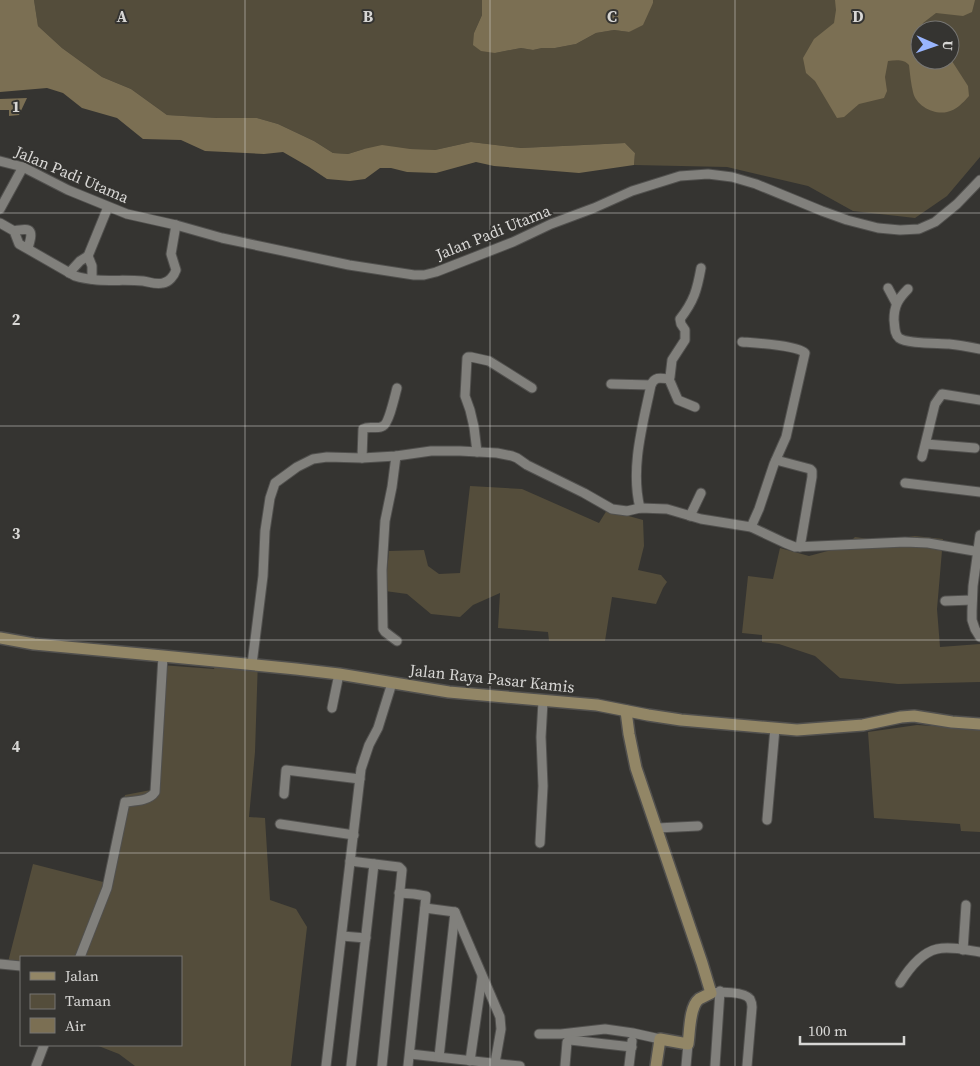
<svg xmlns="http://www.w3.org/2000/svg" width="980" height="1066" font-family="'Source Serif 4',serif">
<rect width="100%" height="100%" fill="#353431"/>
<g fill="#544d3b" fill-rule="evenodd">
<path d="M34 0H482V15L474 33 495 53 521 48 533 50 542 48H555L576 44 596 33 614 30 629 32 653 3V0H980V157L947 196 915 218 853 211 808 186 727 167 634 165 635 153 625 143 521 148 471 142 435 150 364 149 348 154 333 153 314 141 278 124 257 118H217L167 115 131 89 102 77 62 48 38 26ZM920 30H950V60H920Z"/>
<polygon points="470,486 522,489 599,523 607,510 643,520 644,546 638,570 661,575 667,582 663,588 656,604 612,597 605,641 549,641 548,632 498,628 500,593 473,605 460,617 431,614 407,594 385,591 389,551 424,550 428,566 439,574 460,573"/>
<polygon points="915,536 943,539 937,609 940,647 980,644 980,682 898,684 840,678 815,656 779,644 762,642 762,635 742,633 748,576 773,579 780,548 809,556 846,546 855,537 882,541"/>
<polygon points="217,655 258,659 255,752 249,817 265,818 270,900 296,909 307,927 291,1066 135,1066 119,1054 96,1045 181,1045 181,957 21,957 21,968 7,966 33,864 107,883 125,795 151,790 161,665 214,669"/>
<polygon points="917,725 980,729 980,832 961,831 960,824 874,818 868,732"/>
</g>
<g fill="#7b6f53">
<polygon points="0,0 34,0 38,26 62,48 102,77 131,89 167,115 217,118 257,118 278,124 314,141 333,153 348,154 364,149 382,145 410,149 435,150 471,142 521,148 625,143 635,153 634,165 579,173 494,166 476,162 436,173 407,172 391,168 380,168 365,179 350,181 327,179 309,167 283,152 264,154 205,151 181,140 143,139 117,118 82,108 63,93 47,88 0,92"/>
<polygon points="482,0 653,0 653,3 643,25 629,32 614,30 596,33 576,44 555,48 542,48 533,50 521,48 495,53 481,51 473,45 474,33 482,15"/>
<path d="M835 0H975L972 12 963 16 936 13 923 23 919 34 920 38V60H950V58L968 86 969 96C963 103 956 110 947 112 934 115 916 106 913 92 911 84 910 74 909 65 904 59 896 60 888 61L885 77 887 91 884 98 859 104 844 117 837 118 815 81 806 73 803 58 814 39 834 23 836 10Z"/>
<polygon points="27,98 19,115 9,116 9,110 0,110 0,99"/>
</g>
<g fill="none" stroke-linecap="round" stroke-linejoin="round">
<defs>
<g id="street">
<polyline points="0,161 23,167 68,190 127,214 176,225 222,238 349,265 414,275 424,275 436,272 513,242 551,224 594,208 632,191 680,176 708,174 732,177 756,184 822,211 847,220 878,228 900,230 919,229 935,222 957,204 980,180"/>
<polyline points="0,209 23,167"/>
<path d="M0 223 14 231 19 244 75 276C97 283 121 279 143 281 150 282 156 285 163 283 169 282 174 276 176 270L171 254 176 225"/>
<path d="M14 231C33 227 33 231 28 248"/>
<polyline points="88,256 108,207"/>
<polyline points="69,273 80,261 88,256 92,266 92,279"/>
<polyline points="888,288 896,303"/>
<path d="M908 289C898 299 894 306 894 320 895 326 894 334 899 338 907 344 938 343 949 344 960 345 970 347 980 349"/>
<path d="M742 342C755 343 796 345 805 353L786 437 774 464 759 509 751 527"/>
<polyline points="669,379 678,400 695,407"/>
<polyline points="611,384 651,385"/>
<polyline points="926,444 975,448"/>
<polyline points="477,452 474,427 470,410 465,396 467,358 468,357 471,357 489,361 532,388"/>
<polyline points="396,456 392,487 385,521 382,570 383,629 385,632 397,641"/>
<polyline points="922,457 935,404 942,394 980,400"/>
<path d="M362 458 363 429C370 425 377 430 383 426 389 423 395 395 397 388"/>
<polyline points="776,460 810,469 812,471 812,477 800,547"/>
<polyline points="905,483 980,492"/>
<path d="M640 508C630 468 643 424 651 385 655 376 661 378 669 379L670 377 672 360 685 340V330L681 324 680 319C694 301 697 290 701 268"/>
<polyline points="690,516 701,493"/>
<polyline points="980,535 973,586 972,611 972,620 975,629 980,637"/>
<polyline points="945,601 972,600"/>
<polyline points="252,664 263,576 265,531 270,498 275,483 297,467 313,459 327,457 362,458 396,456 431,451 460,451 497,453 512,456 517,458 527,465 584,493 612,509 627,511 640,508 667,509 701,519 751,527 785,543 795,547 905,542 928,543 980,552"/>
<polyline points="332,708 339,674"/>
<polyline points="284,794 286,770 360,779"/>
<polyline points="767,820 775,728"/>
<polyline points="280,824 354,835"/>
<polyline points="657,828 698,826"/>
<polyline points="540,843 543,786 541,737 543,701"/>
<polyline points="350,861 399,867 402,870 382,1066"/>
<polyline points="399,893 414,894 426,896 408,1066"/>
<polyline points="425,908 455,912 500,1017 501,1029 495,1063"/>
<polyline points="342,936 366,938"/>
<polyline points="963,950 966,905"/>
<path d="M80 957 107 888 125 802C135 801 149 801 155 792L163 656"/>
<polyline points="0,964 21,966"/>
<path d="M900 983C908 970 920 953 937 949 950 946 966 950 980 952"/>
<path d="M711 993C719 992 744 991 750 999 751 1001 752 1004 752 1007L747 1066"/>
<polyline points="539,1034 561,1034 605,1029 633,1033 660,1039"/>
<polyline points="410,1054 520,1066"/>
<polyline points="439,1057 455,912"/>
<polyline points="470,1061 482,977"/>
<polyline points="36,1066 44,1045"/>
<polyline points="326,1066 361,769 369,745 378,728 392,683"/>
<polyline points="351,1066 374,864"/>
<polyline points="565,1066 567,1042 570,1040 632,1047"/>
<polyline points="629,1066 632,1041"/>
<polyline points="686,1066 688,1044"/>
<polyline points="715,1066 720,991"/>
</g>
<g id="secondary">
<polyline points="0,638 34,644 163,656 296,669 339,674 449,692 597,705 648,715 681,720 797,730 863,725 901,717 914,716 952,722 980,724"/>
<path d="M626 711 629 734 636 768 702 963 711 993C707 995 703 997 699 999 689 1007 690 1032 688 1044L660 1039 656 1066"/>
</g>
</defs>
<use href="#street" stroke="#51504e" stroke-width="11"/>
<use href="#secondary" stroke="#51504e" stroke-width="14"/>
<use href="#street" stroke="#81807c" stroke-width="9"/>
<use href="#secondary" stroke="#928666" stroke-width="11"/>
</g>
<path fill="none" stroke="#d8d7d5" stroke-width="1" stroke-opacity="0.55" d="M245 0V1066M490 0V1066M735 0V1066M0 213H980M0 426H980M0 640H980M0 853H980"/>
<g text-anchor="middle" stroke-width="4" stroke-linejoin="round" paint-order="stroke">
<g font-size="16" fill="#d8d7d5" stroke="#353431">
<text transform="translate(72 174) rotate(23)" y="6">Jalan Padi Utama</text>
<text transform="translate(493 232) rotate(-22)" y="6">Jalan Padi Utama</text>
<text transform="translate(492 678) rotate(6)" y="6">Jalan Raya Pasar Kamis</text>
</g>
</g>
<g font-size="16" text-anchor="middle" font-weight="bold" fill="#d8d7d5" stroke="#353431" stroke-width="4" stroke-linejoin="round" paint-order="stroke">
<text x="122" y="22">A</text>
<text x="368" y="22">B</text>
<text x="612" y="22">C</text>
<text x="858" y="22">D</text>
<text x="16" y="112">1</text>
<text x="16" y="325">2</text>
<text x="16" y="539">3</text>
<text x="16" y="752">4</text>
</g>
<rect x="20" y="956" width="162" height="90" fill="#353431" stroke="#767573"/>
<rect x="30" y="972" width="25" height="8" fill="#928666" stroke="#767573"/>
<text x="65" y="981" font-size="15" fill="#d8d7d5">Jalan</text>
<rect x="30" y="994" width="25" height="15" fill="#544d3b" stroke="#767573"/>
<text x="65" y="1006" font-size="15" fill="#d8d7d5">Taman</text>
<rect x="30" y="1018" width="25" height="15" fill="#7b6f53" stroke="#767573"/>
<text x="65" y="1031" font-size="15" fill="#d8d7d5">Air</text>
<g transform="translate(935 45) rotate(92)"><circle r="24" fill="#353431" stroke="#767573"/>
<path d="M0-4L9 19L0 12L-9 19Z" fill="#99b5fd"/>
<text y="-8" font-size="14" font-weight="bold" text-anchor="middle" fill="#d8d7d5">U</text>
</g>
<path d="M800 1036v8h104v-8" fill="none" stroke="#d8d7d5" stroke-width="2.5"/>
<text x="808" y="1036" font-size="15" fill="#d8d7d5" stroke="#353431" stroke-width="4" paint-order="stroke">100 m</text>
</svg>
